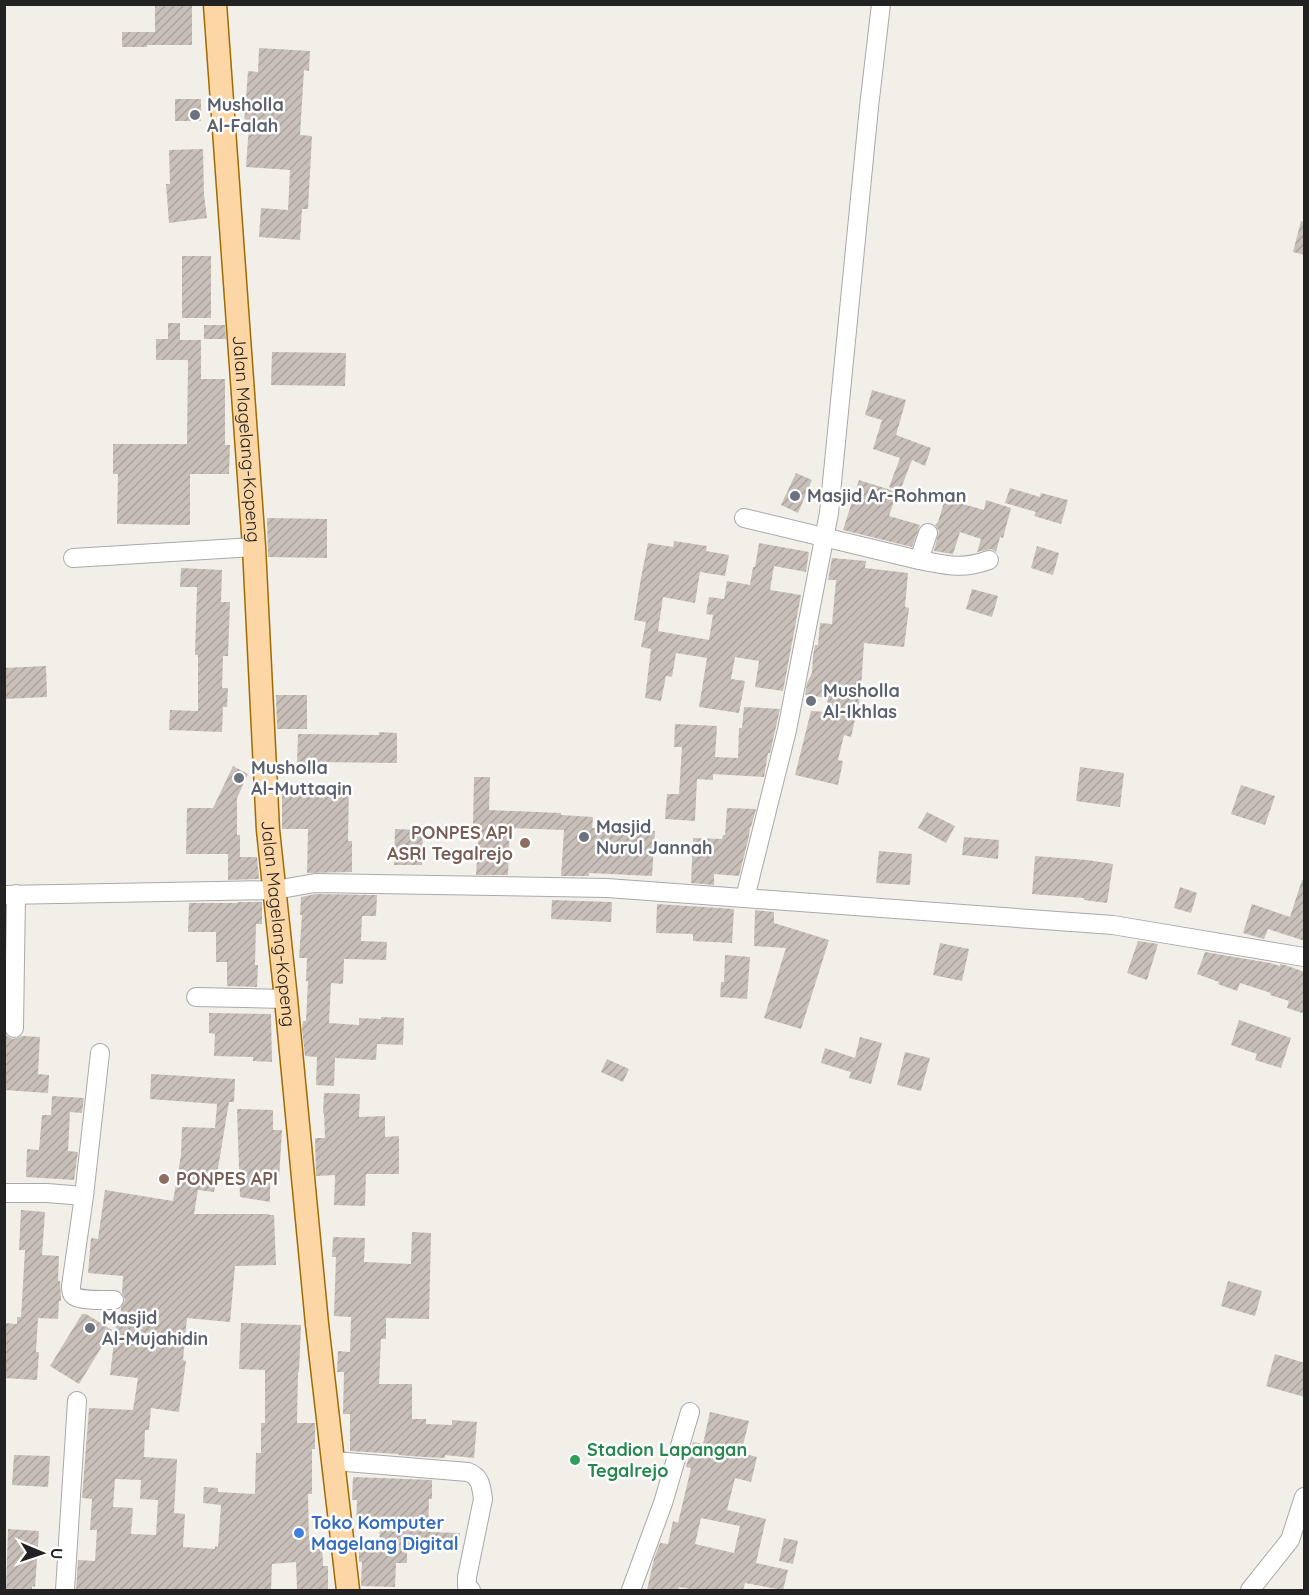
<svg xmlns="http://www.w3.org/2000/svg" width="1309" height="1595" font-family="Quicksand,sans-serif">
<defs>
<pattern id="building-hatch" width="6" height="6" patternUnits="userSpaceOnUse" patternTransform="scale(1.5)"><rect width="6" height="6" fill="#c7bfb8"/><path d="M-1 1l2-2M0 6l6-6M5 7l2-2" fill="none" stroke="#aba49e"/></pattern>
</defs>
<rect width="100%" height="100%" fill="#f2efe9"/>
<g fill="url(#building-hatch)" fill-rule="evenodd">
<polygon points="155,4 192,4 192,45 147,45 147,47 122,47 122,32 155,32"/>
<polygon points="259,48 310,51 309,71 304,70 300,135 312,136 309,191 308,209 302,209 300,240 259,237 261,208 288,210 290,170 246,167 249,126 244,125 248,71 258,72"/>
<rect x="175" y="99" width="26" height="22"/>
<polygon points="203,149 204,195 207,218 169,223 166,184 170,184 169,150"/>
<polygon points="1301,221 1305,222 1305,255 1293,252"/>
<rect x="182" y="256" width="29" height="62"/>
<polygon points="168,323 180,323 180,340 201,340 201,379 225,379 225,445 230,445 229,474 190,474 190,525 117,524 118,474 113,474 113,444 187,444 188,360 156,360 156,339 168,339"/>
<polygon points="204,325 225,325 226,339 204,339"/>
<polygon points="272,352 346,353 345,386 271,385"/>
<polygon points="872,390 906,400 896,435 931,448 925,466 912,460 900,491 889,487 900,458 873,449 882,420 865,415"/>
<polygon points="796,473 812,480 798,513 781,505"/>
<polygon points="859,480 897,492 889,516 920,525 912,547 843,530"/>
<polygon points="1010,488 1040,497 1041,493 1068,500 1061,524 1034,516 1036,512 1005,503"/>
<polygon points="945,499 984,510 986,500 1011,508 1003,538 1000,537 996,552 991,549 977,552 981,539 960,532 953,554 934,551 939,531 935,525 938,522"/>
<polygon points="267,518 327,519 327,558 268,557"/>
<polygon points="674,541 707,546 706,551 729,555 725,576 700,572 695,603 663,597 658,631 709,640 713,615 706,614 709,597 724,599 727,581 750,585 753,567 755,567 759,543 809,552 806,572 774,566 770,590 801,595 783,691 755,687 759,661 735,657 731,679 745,681 739,713 699,707 707,658 676,653 672,677 666,676 661,701 645,698 651,649 641,647 646,622 634,620 641,578 648,543 673,547"/>
<polygon points="1037,546 1059,553 1053,575 1031,568"/>
<polygon points="832,558 866,561 865,568 908,573 905,607 909,608 904,647 864,643 861,688 862,689 851,737 844,735 838,760 843,761 838,785 795,775 811,711 826,712 828,698 805,695 807,683 812,673 813,656 815,645 818,645 820,623 832,624 836,580 828,580"/>
<polygon points="181,568 222,570 221,602 230,602 228,656 223,656 222,688 228,688 227,707 223,707 222,732 169,730 170,710 198,711 198,655 195,655 197,587 180,587"/>
<polygon points="972,589 998,596 992,617 966,609"/>
<polygon points="46,666 47,697 4,699 4,668"/>
<polygon points="276,695 307,695 307,729 277,729"/>
<polygon points="744,707 780,709 770,753 768,753 764,777 713,774 713,780 697,779 695,821 665,819 667,794 679,794 682,747 674,747 675,724 717,726 715,757 738,758 739,728 742,728"/>
<polygon points="379,732 397,733 397,763 316,762 316,763 297,763 298,734 379,735"/>
<polygon points="233,766 248,774 237,798 237,835 240,835 240,857 257,857 259,879 228,880 228,854 186,854 187,808 213,808"/>
<polygon points="1080,767 1124,773 1120,807 1076,801"/>
<polygon points="474,777 490,777 489,810 561,813 561,815 593,817 592,828 655,831 652,876 589,873 589,876 561,876 564,830 510,828 508,875 476,875 479,827 473,827"/>
<polygon points="1241,785 1275,796 1265,825 1231,814"/>
<polygon points="282,787 349,787 348,841 352,841 352,872 307,873 308,829 282,829"/>
<polygon points="727,808 756,809 751,827 750,827 749,836 739,876 714,874 714,885 691,883 693,838 722,839 723,835 725,835"/>
<polygon points="927,812 955,826 946,843 918,828"/>
<polygon points="395,829 423,830 422,865 394,865"/>
<polygon points="964,837 999,840 998,859 962,855"/>
<polygon points="879,851 912,854 910,885 876,883"/>
<polygon points="1035,856 1087,860 1113,864 1107,903 1084,900 1084,898 1032,894"/>
<polygon points="1302,880 1305,880 1305,941 1268,929 1264,939 1243,933 1252,904 1290,917"/>
<polygon points="1180,887 1197,893 1191,913 1174,908"/>
<polygon points="316,894 377,895 376,916 362,916 361,941 387,942 386,960 344,959 343,984 331,983 329,1023 359,1025 359,1018 381,1019 381,1017 404,1018 403,1045 377,1044 376,1060 335,1058 334,1086 316,1085 317,1057 305,1056 302,1029 303,1021 306,1021 308,981 306,981 307,958 299,958 302,915 300,915 301,897"/>
<polygon points="552,900 612,902 611,922 551,919"/>
<polygon points="238,902 262,902 262,924 256,924 255,965 258,965 257,987 227,986 227,962 216,962 216,932 188,932 189,903 238,903"/>
<polygon points="657,904 734,909 732,943 693,941 693,934 656,933"/>
<polygon points="755,910 774,912 774,923 829,940 801,1029 764,1018 786,948 754,946"/>
<polygon points="1138,941 1158,944 1147,980 1127,973"/>
<polygon points="940,943 969,949 962,981 933,975"/>
<polygon points="1205,952 1270,963 1280,966 1280,964 1285,965 1305,972 1305,1014 1287,1008 1289,1001 1270,995 1271,993 1240,983 1237,991 1218,984 1219,982 1197,974"/>
<polygon points="725,955 750,957 747,999 720,997 721,982 724,982"/>
<polygon points="209,1013 271,1014 272,1062 253,1061 253,1057 214,1056 215,1034 209,1033"/>
<polygon points="1239,1020 1291,1038 1281,1068 1255,1060 1257,1054 1231,1045"/>
<polygon points="4,1035 13,1039 22,1036 40,1037 38,1074 49,1075 48,1093 4,1090"/>
<polygon points="860,1037 882,1043 871,1084 849,1078 851,1072 821,1063 825,1048 855,1058"/>
<polygon points="905,1052 930,1058 921,1091 897,1085"/>
<polygon points="607,1059 629,1069 623,1082 601,1072"/>
<path d="M151 1074 235 1079 234 1102H229L214 1192 198 1190 194 1214H269V1215H274L276 1265 235 1266 230 1322 187 1318 183 1360 186 1361 179 1412 151 1408 149 1430H145L144 1457 177 1459 174 1513 185 1514 183 1547 215 1549V1546L218 1547 221 1505 203 1503 204 1487 218 1488V1492L255 1494 256 1453H261V1423H265V1370L239 1369 241 1323 301 1325 299 1372H298L297 1423H315V1449H312V1494H308L309 1541H322L323 1566H328V1590H297L296 1562 272 1564 271 1590H76L78 1560 95 1561 97 1530H90L92 1499 82 1498 89 1408 133 1410 138 1378 110 1375 116 1325H120L121 1308 125 1300 122 1293 123 1276 88 1273 91 1238 98 1239 105 1190 173 1201 181 1155 182 1127 215 1128 217 1104 150 1099ZM115 1479 141 1480 140 1499 158 1500 156 1535 131 1534 133 1508 113 1507Z"/>
<polygon points="324,1093 360,1094 359,1117 385,1116 385,1137 399,1136 399,1174 366,1174 365,1206 334,1205 335,1175 316,1176 315,1138 325,1138 324,1114 323,1113"/>
<polygon points="52,1096 84,1098 82,1113 70,1112 68,1151 78,1152 74,1180 26,1177 27,1149 39,1150 42,1115 51,1115"/>
<polygon points="237,1109 273,1110 273,1130 282,1130 279,1178 270,1178 270,1202 240,1197"/>
<polygon points="21,1210 45,1212 42,1255 59,1256 58,1281 60,1281 61,1297 61,1301 59,1301 58,1319 38,1318 36,1352 39,1352 37,1380 4,1378 4,1323 17,1324 17,1317 21,1317 25,1250 19,1250"/>
<polygon points="412,1232 431,1233 429,1319 386,1318 386,1339 381,1339 379,1384 412,1384 412,1419 426,1419 426,1424 452,1425 452,1420 477,1422 474,1458 445,1455 445,1458 424,1457 398,1455 399,1454 350,1451 350,1414 343,1414 344,1372 337,1372 338,1351 350,1352 351,1317 334,1316 336,1257 332,1257 333,1237 365,1238 364,1262 411,1264"/>
<polygon points="1228,1281 1262,1291 1255,1316 1221,1306"/>
<polygon points="82,1314 86,1314 112,1330 79,1384 50,1366"/>
<polygon points="1275,1354 1305,1363 1305,1397 1266,1386"/>
<path d="M710 1412 749 1421 741 1453 757 1457 751 1482 735 1478 727 1510 766 1519 756 1563 788 1570 783 1590 745 1583 743 1590H695L679 1587 678 1590H647L654 1559 660 1543 668 1544 673 1521 678 1523 691 1468 686 1467 693 1442 703 1444ZM701 1518 740 1526 734 1553 695 1544Z"/>
<polygon points="14,1455 50,1456 48,1487 12,1485"/>
<polygon points="353,1477 432,1480 432,1499 429,1499 428,1532 460,1533 459,1552 407,1550 407,1563 396,1563 395,1587 361,1586 362,1562 359,1562 359,1548 379,1549 380,1525 356,1525 357,1500 352,1500"/>
<polygon points="8,1529 39,1531 35,1587 32,1586 32,1590 6,1590"/>
<polygon points="784,1538 798,1541 793,1564 779,1561"/>
</g>
<g fill="none" stroke-linecap="round" stroke-linejoin="round">
<defs>
<g id="minor">
<polyline points="744,518 919,560 928,533"/>
<polyline points="73,558 254,547"/>
<path d="M919 560C946 565 962 570 989 560"/>
<polyline points="4,895 275,890 315,883 607,888 1113,925 1304,957"/>
<polyline points="745,898 787,730 829,513 869,107 881,4"/>
<polyline points="196,997 286,999"/>
<polyline points="14,1028 16,894"/>
<polyline points="4,1193 47,1193 84,1196 100,1053"/>
<path d="M84 1196 71 1286C71 1288 71 1293 73 1295 78 1301 105 1300 114 1300"/>
<path d="M334 1461 468 1472C481 1477 481 1486 483 1499L467 1577V1586L471 1590"/>
<polyline points="65,1590 77,1401"/>
<polyline points="631,1590 663,1503 690,1412"/>
<polyline points="1250,1590 1290,1540 1304,1497"/>
</g>
<g id="major">
<path id="s1" d="M215 4 254 547 268 830 286 999 317 1324 348 1590"/>
</g>
</defs>
<use href="#minor" stroke="#a9a9a9" stroke-width="20"/>
<use href="#major" stroke="#a06b00" stroke-width="25"/>
<use href="#minor" stroke="#fff" stroke-width="18"/>
<use href="#major" stroke="#fcd6a4" stroke-width="22"/>
</g>
<g fill="#6b7280" stroke="#fff" stroke-width="2">
<circle cx="195" cy="115" r="6"/>
<circle cx="795" cy="496" r="6"/>
<circle cx="811" cy="701" r="6"/>
<circle cx="239" cy="778" r="6"/>
<circle cx="584" cy="837" r="6"/>
<circle cx="90" cy="1328" r="6"/>
</g>
<g fill="#8d6e63" stroke="#fff" stroke-width="2">
<circle cx="525" cy="843" r="6"/>
<circle cx="164" cy="1179" r="6"/>
</g>
<circle fill="#2e9e5b" stroke="#fff" stroke-width="2" cx="575" cy="1460" r="6"/>
<circle fill="#3f7fe0" stroke="#fff" stroke-width="2" cx="299" cy="1533" r="6"/>
<g text-anchor="middle" stroke-width="5" stroke-linejoin="round" paint-order="stroke">
<g font-size="18" font-weight="bold" fill="#5b616d" stroke="#fff" text-anchor="start">
<text x="207" y="111">Musholla<tspan x="207" dy="21">Al-Falah</tspan></text>
<text x="807" y="502">Masjid Ar-Rohman</text>
<text x="823" y="697">Musholla<tspan x="823" dy="21">Al-Ikhlas</tspan></text>
<text x="251" y="774">Musholla<tspan x="251" dy="21">Al-Muttaqin</tspan></text>
<text x="596" y="833">Masjid<tspan x="596" dy="21">Nurul Jannah</tspan></text>
<text x="102" y="1324">Masjid<tspan x="102" dy="21">Al-Mujahidin</tspan></text>
</g>
<g font-size="18" fill="#222" stroke="#fff">
<text dy="6" stroke="none"><textPath href="#s1" startOffset="436">Jalan Magelang-Kopeng</textPath></text>
<text dy="6" stroke="none"><textPath href="#s1" startOffset="922">Jalan Magelang-Kopeng</textPath></text>
</g>
<g font-size="18" font-weight="bold" fill="#785e54" stroke="#fff" text-anchor="end">
<text x="513" y="839">PONPES API<tspan x="513" dy="21">ASRI Tegalrejo</tspan></text>
<text x="176" y="1185" text-anchor="start">PONPES API</text>
</g>
<g font-size="18" font-weight="bold" fill="#27864d" stroke="#fff" text-anchor="start">
<text x="587" y="1456">Stadion Lapangan<tspan x="587" dy="21">Tegalrejo</tspan></text>
</g>
<g font-size="18" font-weight="bold" fill="#366cbe" stroke="#fff" text-anchor="start">
<text x="311" y="1529">Toko Komputer<tspan x="311" dy="21">Magelang Digital</tspan></text>
</g>
</g>
<rect width="1309" height="1595" fill="none" stroke="#222222" stroke-width="12"/>
<g transform="translate(42 1553) rotate(92)" stroke="#ffffff" stroke-width="4.5" paint-order="stroke">
<path d="M0-4.5L10 22L0 15L-10 22Z" fill="#222222"/>
<text y="-9" font-size="16" font-weight="bold" text-anchor="middle" fill="#222222">U</text>
</g>
</svg>
